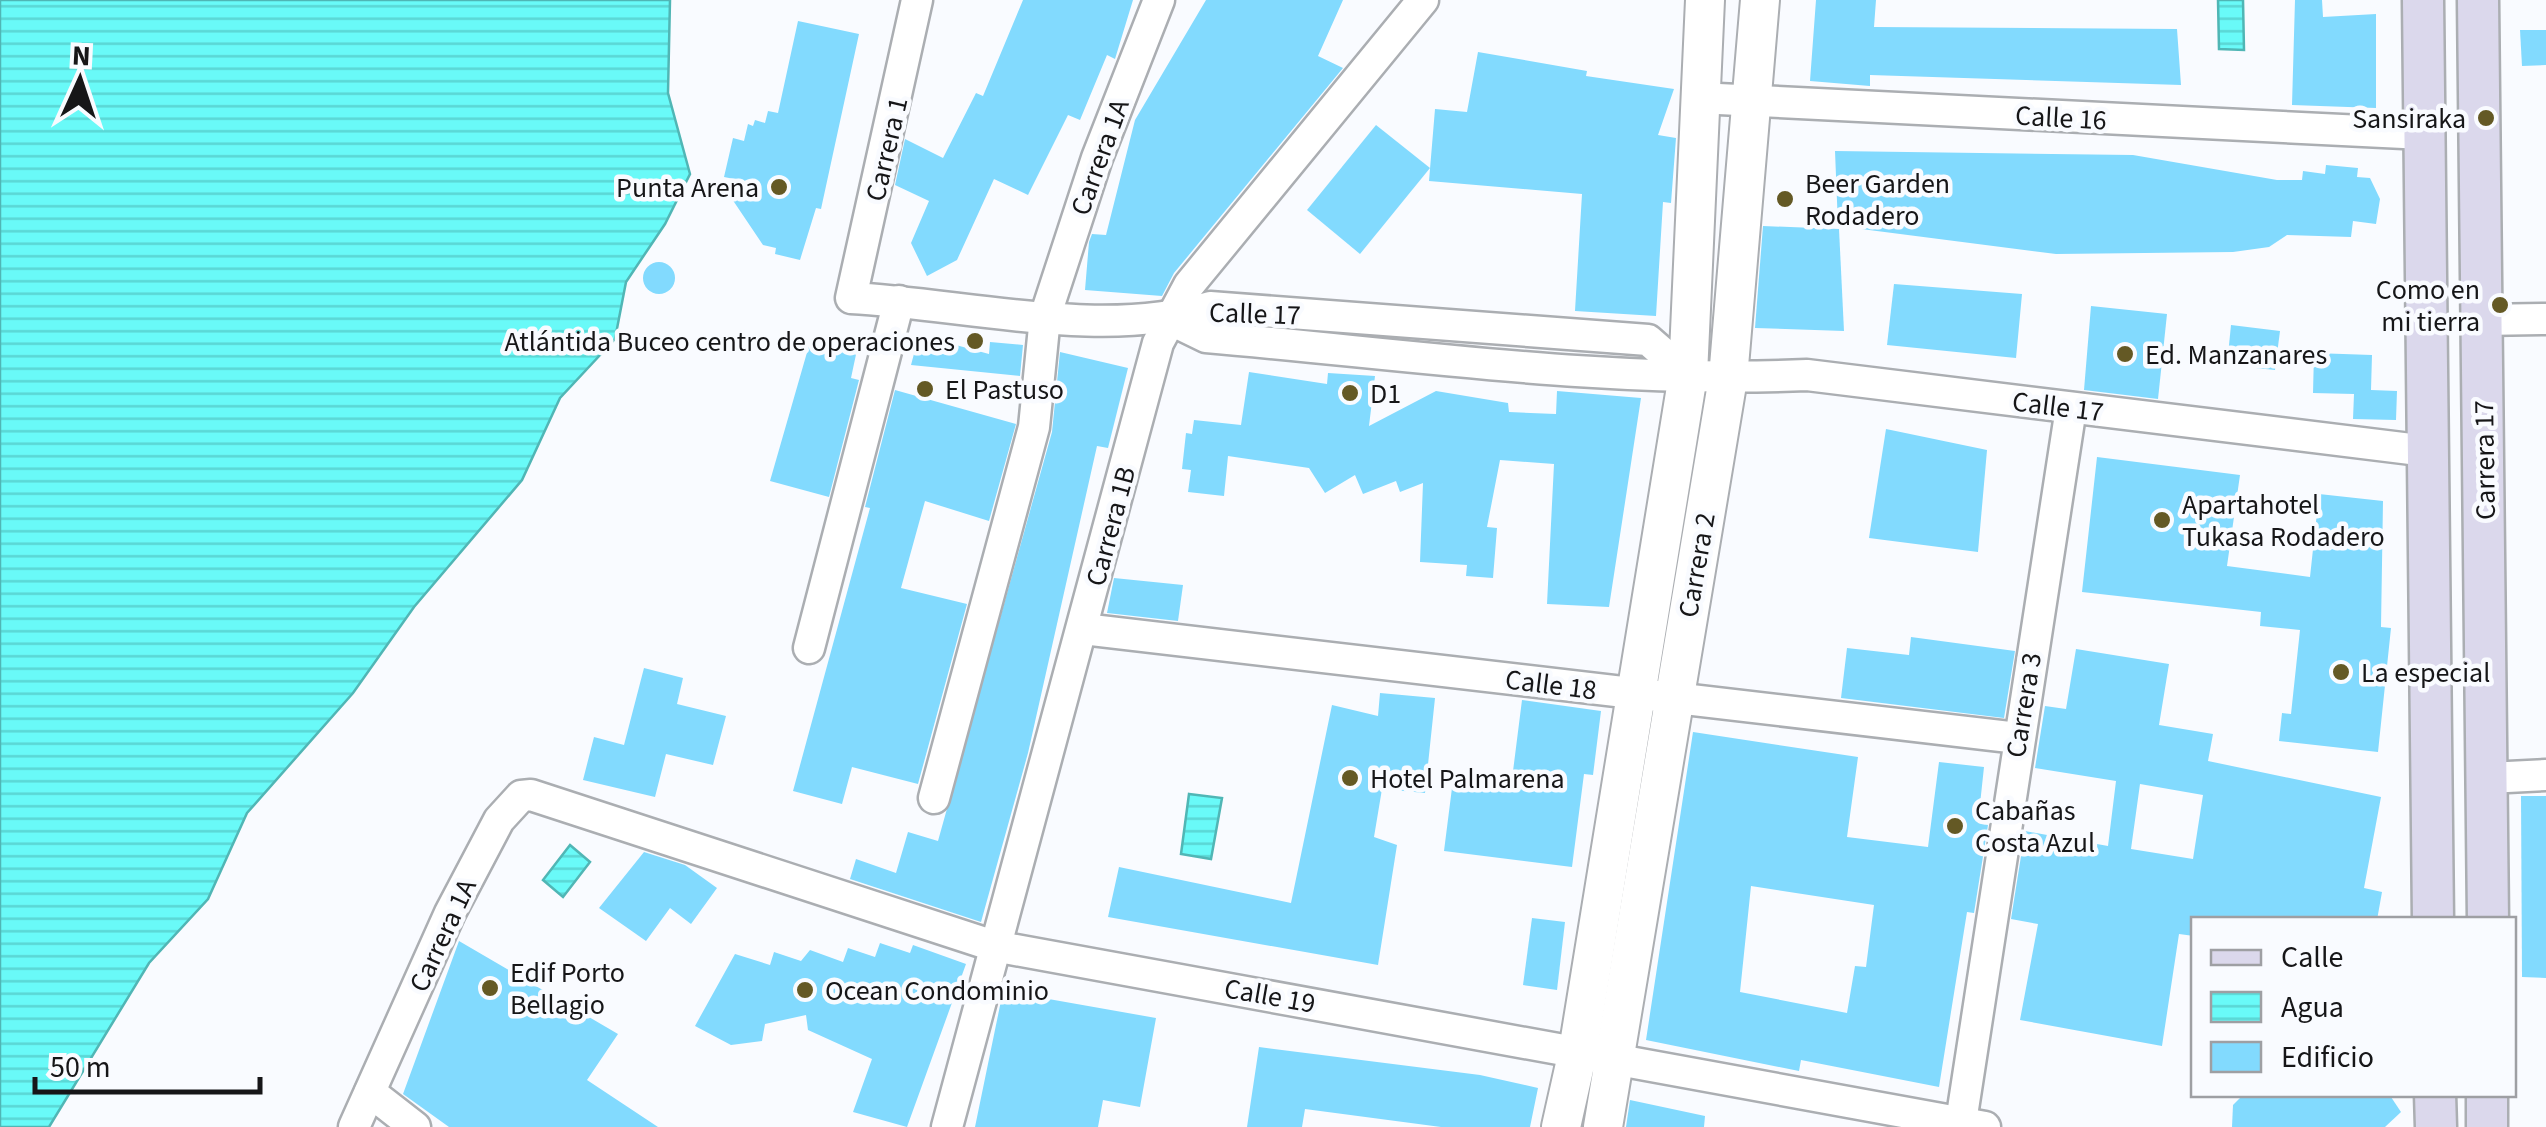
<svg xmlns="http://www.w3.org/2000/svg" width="2546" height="1127" font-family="'Source Sans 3',sans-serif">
<defs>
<pattern id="water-rules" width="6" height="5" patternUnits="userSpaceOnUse" patternTransform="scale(2.5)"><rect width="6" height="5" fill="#69faf8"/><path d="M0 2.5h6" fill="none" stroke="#5ad6d4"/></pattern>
</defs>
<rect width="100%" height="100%" fill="#f9fbff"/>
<g fill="url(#water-rules)" stroke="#50b6b5" stroke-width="2.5">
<polygon points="0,0 670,0 668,93 690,174 665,224 626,282 615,339 560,398 522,480 414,607 353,693 247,813 208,899 149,963 49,1127 0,1127"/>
<polygon points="2218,0 2243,0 2244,50 2219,49"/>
<polygon points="1189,794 1222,798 1211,859 1181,854"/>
<polygon points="570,845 590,862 563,897 543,880"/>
</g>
<g fill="#82dafe" fill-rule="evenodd">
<polygon points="1023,0 1133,0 1115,59 1107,55 1080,120 1068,115 1028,195 994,179 957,260 927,276 911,243 929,201 895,185 905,139 943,158 976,93 983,96"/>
<polygon points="1206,0 1343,0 1318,56 1343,68 1174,273 1162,296 1085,290 1089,242 1092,234 1106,235 1135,120"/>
<polygon points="1816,0 1876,0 1874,27 2177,29 2181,85 1870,75 1870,86 1810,81"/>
<polygon points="2295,0 2322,0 2323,17 2376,14 2376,108 2292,105"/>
<polygon points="798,21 859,34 821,209 816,208 800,260 775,254 776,248 763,245 730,196 734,179 724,177 733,138 744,141 748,124 753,126 755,120 765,123 768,111 778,113"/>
<polygon points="2520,30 2546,30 2546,65 2522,66"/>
<polygon points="1478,52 1587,71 1586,76 1674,89 1658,135 1676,138 1671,203 1663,202 1656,316 1575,311 1582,194 1429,181 1435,109 1467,112"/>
<polygon points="1376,125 1430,168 1360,254 1307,210"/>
<polygon points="1835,151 2133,155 2277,180 2302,180 2303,171 2325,174 2326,165 2358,168 2357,177 2370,178 2380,199 2376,224 2353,221 2351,237 2287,235 2269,247 2233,252 2056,254 1838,226"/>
<polygon points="1763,226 1839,229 1844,331 1755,328"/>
<circle cx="659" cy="278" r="16"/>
<polygon points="1894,284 2022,294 2016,358 1887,345"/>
<polygon points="2091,306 2167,314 2158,399 2084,390"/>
<polygon points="2231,325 2280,331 2275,370 2227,365"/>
<polygon points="919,335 989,354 990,342 1023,345 1020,376 911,365"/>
<polygon points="831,337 858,345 851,378 859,380 829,497 770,481 810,342 829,347"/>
<polygon points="1060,352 1128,368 1108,448 1097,446 1028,753 981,922 850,879 856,859 896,873 908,832 938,841 1052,432"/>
<polygon points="2314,353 2372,355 2371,390 2397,391 2396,420 2353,419 2354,394 2313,393"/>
<polygon points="1249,372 1327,384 1328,373 1375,376 1369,426 1436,391 1508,403 1509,412 1556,414 1557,391 1641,398 1609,607 1547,604 1554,464 1500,460 1487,527 1497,528 1493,578 1466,576 1467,565 1420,562 1423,483 1400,492 1396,481 1363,494 1355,475 1325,493 1309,468 1228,456 1224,496 1188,492 1191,470 1182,469 1186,433 1192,434 1194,420 1241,425"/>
<polygon points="895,390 1016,424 989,521 925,501 901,588 967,604 918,784 852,767 842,804 793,791 870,508 865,507"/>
<polygon points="1886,429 1987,450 1978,552 1869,538"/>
<polygon points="2097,457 2240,475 2227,566 2310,577 2319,494 2383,501 2381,627 2391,628 2378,752 2279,741 2282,713 2291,714 2300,630 2260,626 2261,612 2082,592"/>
<polygon points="1114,578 1183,585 1178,621 1107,613"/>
<polygon points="1911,637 2015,651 2004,718 1841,698 1847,648 1909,655"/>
<path d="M2076 649 2169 664 2159 725 2213 734 2208 761 2381 797 2364 888 2382 892 2377 920H2194V936L2179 934 2162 1046 2020 1020 2038 924 2011 919 2025 831 2108 846 2116 781 2035 768 2045 706 2066 709ZM2140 784 2203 795 2193 859 2131 849Z"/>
<polygon points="644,668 683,678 677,704 726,716 713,765 666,754 655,797 583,780 594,737 624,745"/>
<polygon points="1380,693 1435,698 1425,793 1382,789 1374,837 1397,845 1378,965 1108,917 1119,867 1291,903 1332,705 1378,716"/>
<polygon points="1522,700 1601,711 1593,775 1584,774 1572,867 1444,851 1453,780 1511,787"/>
<path d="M1693 732 1858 757 1847 837 1928 847 1939 762 1984 767 1978 823 1988 825 1974 913 1967 912 1939 1087 1801 1060 1799 1071 1646 1040ZM1751 886 1874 905 1866 967 1855 966 1847 1013 1740 992Z"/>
<polygon points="2521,796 2546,796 2546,978 2522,977"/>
<polygon points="644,852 685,865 717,888 691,924 670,908 646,941 599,908"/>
<polygon points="1532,918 1565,922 1557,990 1523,985"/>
<polygon points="459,941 618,1034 587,1080 658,1127 449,1127 403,1094"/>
<polygon points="880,943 910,953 913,945 966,964 907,1127 853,1112 872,1059 808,1030 806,1015 765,1024 762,1041 731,1045 695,1026 735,954 770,965 774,952 801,961 810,950 843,962 848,948 875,957"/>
<polygon points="1003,991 1156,1018 1140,1107 1103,1100 1098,1127 975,1127"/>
<polygon points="1259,1047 1480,1075 1538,1088 1530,1127 1441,1127 1305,1109 1302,1127 1247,1127"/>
<polygon points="2244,1094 2389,1094 2401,1112 2385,1127 2232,1127 2233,1105"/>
<polygon points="1630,1100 1705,1116 1704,1127 1626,1127"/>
</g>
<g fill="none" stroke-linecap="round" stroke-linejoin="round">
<defs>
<g id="minor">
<path d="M917 0 851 298C964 304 1101 340 1210 307L1648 340 1688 375"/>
<polyline points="1698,98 2424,134"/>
<path d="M1169 319 1206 337C1405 354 1608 384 1807 375L2427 451"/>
<polyline points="2480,320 2546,319"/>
<polyline points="1083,629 2018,738"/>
<polyline points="809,648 899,301"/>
<polyline points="2488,778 2546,775"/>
<polyline points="934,798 1034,427 1045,317 1097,158 1159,0"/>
<polyline points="370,1092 415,1127"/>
<polyline points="1961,1122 2071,408"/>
<polyline points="354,1127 450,913 499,820 521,796 531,795 994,946 1985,1127"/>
<polyline points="947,1127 1158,343 1189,285 1423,0"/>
</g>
<g id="tertiary">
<polyline points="1561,1127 1578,1051 1688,375 1705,0"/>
<polyline points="1603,1127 1728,378 1760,0"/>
</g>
<g id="secondary">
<polyline points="2423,0 2433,920"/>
<polyline points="2478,0 2488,920"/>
<polyline points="2435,1094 2436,1127"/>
<polyline points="2487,1127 2487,1094"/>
</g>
</defs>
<use href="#minor" stroke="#abaeb2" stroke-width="35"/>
<use href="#tertiary" stroke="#abaeb2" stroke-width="42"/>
<use href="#secondary" stroke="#abaeb2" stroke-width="45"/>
<use href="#minor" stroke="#fff" stroke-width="30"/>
<use href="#tertiary" stroke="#fff" stroke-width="38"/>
<use href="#secondary" stroke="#dbd8ec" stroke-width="40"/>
</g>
<g fill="#645925" stroke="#f9fbff" stroke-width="4">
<circle cx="2486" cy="118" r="10"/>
<circle cx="779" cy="187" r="10"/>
<circle cx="1785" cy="199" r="10"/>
<circle cx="2500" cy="305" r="10"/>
<circle cx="975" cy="341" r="10"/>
<circle cx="2125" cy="354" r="10"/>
<circle cx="925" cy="389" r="10"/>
<circle cx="1350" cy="393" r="10"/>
<circle cx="2162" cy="520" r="10"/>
<circle cx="2341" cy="672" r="10"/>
<circle cx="1350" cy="778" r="10"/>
<circle cx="1955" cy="826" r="10"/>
<circle cx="490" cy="988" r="10"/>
<circle cx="805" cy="990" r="10"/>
</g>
<g text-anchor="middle" stroke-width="9" stroke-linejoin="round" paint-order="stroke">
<g font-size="28" fill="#161618" stroke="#f9fbff">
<text transform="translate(2061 117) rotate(3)" y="10">Calle 16</text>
<text transform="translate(886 149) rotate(-77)" y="10">Carrera 1</text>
<text transform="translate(1099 157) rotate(-70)" y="10">Carrera 1A</text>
<text transform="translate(1255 313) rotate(2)" y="10">Calle 17</text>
<text transform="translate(2058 406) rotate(7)" y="10">Calle 17</text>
<text transform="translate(2484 460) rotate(-91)" y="10">Carrera 17</text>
<text transform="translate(1110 526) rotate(-75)" y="10">Carrera 1B</text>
<text transform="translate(1696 565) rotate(-80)" y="10">Carrera 2</text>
<text transform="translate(1551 684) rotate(7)" y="10">Calle 18</text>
<text transform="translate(2023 705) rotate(-81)" y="10">Carrera 3</text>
<text transform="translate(442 935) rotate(-65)" y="10">Carrera 1A</text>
<text transform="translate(1270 995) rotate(10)" y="10">Calle 19</text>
</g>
<g font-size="28" fill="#161618" stroke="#f9fbff" text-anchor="start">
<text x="2466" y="128" text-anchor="end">Sansiraka</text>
<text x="1805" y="193">Beer Garden<tspan x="1805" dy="32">Rodadero</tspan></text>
<text x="759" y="197" text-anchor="end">Punta Arena</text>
<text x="2480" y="299" text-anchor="end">Como en<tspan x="2480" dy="32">mi tierra</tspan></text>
<text x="955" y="351" text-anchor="end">Atlántida Buceo centro de operaciones</text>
<text x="2145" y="364">Ed. Manzanares</text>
<text x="945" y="399">El Pastuso</text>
<text x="1370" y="403">D1</text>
<text x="2182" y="514">Apartahotel<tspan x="2182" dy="32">Tukasa Rodadero</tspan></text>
<text x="2361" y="682">La especial</text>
<text x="1370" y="788">Hotel Palmarena</text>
<text x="1975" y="820">Cabañas<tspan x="1975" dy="32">Costa Azul</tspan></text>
<text x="510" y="982">Edif Porto<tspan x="510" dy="32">Bellagio</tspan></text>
<text x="825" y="1000">Ocean Condominio</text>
</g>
</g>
<rect x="2191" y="917" width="325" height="180" fill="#f9fbff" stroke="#9e9fa3" stroke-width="2.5"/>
<rect x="2211" y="950" width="50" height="15" fill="#dbd8ec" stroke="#9e9fa3" stroke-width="2.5"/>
<text x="2281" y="967" font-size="30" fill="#161618">Calle</text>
<rect x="2211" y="992" width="50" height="30" fill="url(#water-rules)" stroke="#9e9fa3" stroke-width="2.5"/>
<text x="2281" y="1017" font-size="30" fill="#161618">Agua</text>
<rect x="2211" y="1042" width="50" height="30" fill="#82dafe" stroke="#9e9fa3" stroke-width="2.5"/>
<text x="2281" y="1067" font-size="30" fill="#161618">Edificio</text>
<g transform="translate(80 80) rotate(3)" stroke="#f9fbff" stroke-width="8" paint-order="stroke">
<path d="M0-8L18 38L0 25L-18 38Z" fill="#161618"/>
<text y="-15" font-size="28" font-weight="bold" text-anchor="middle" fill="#161618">N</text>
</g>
<path d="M35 1077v15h225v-15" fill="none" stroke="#161618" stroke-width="5"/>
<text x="50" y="1077" font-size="30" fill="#161618" stroke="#f9fbff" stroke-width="8" paint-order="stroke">50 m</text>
</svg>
